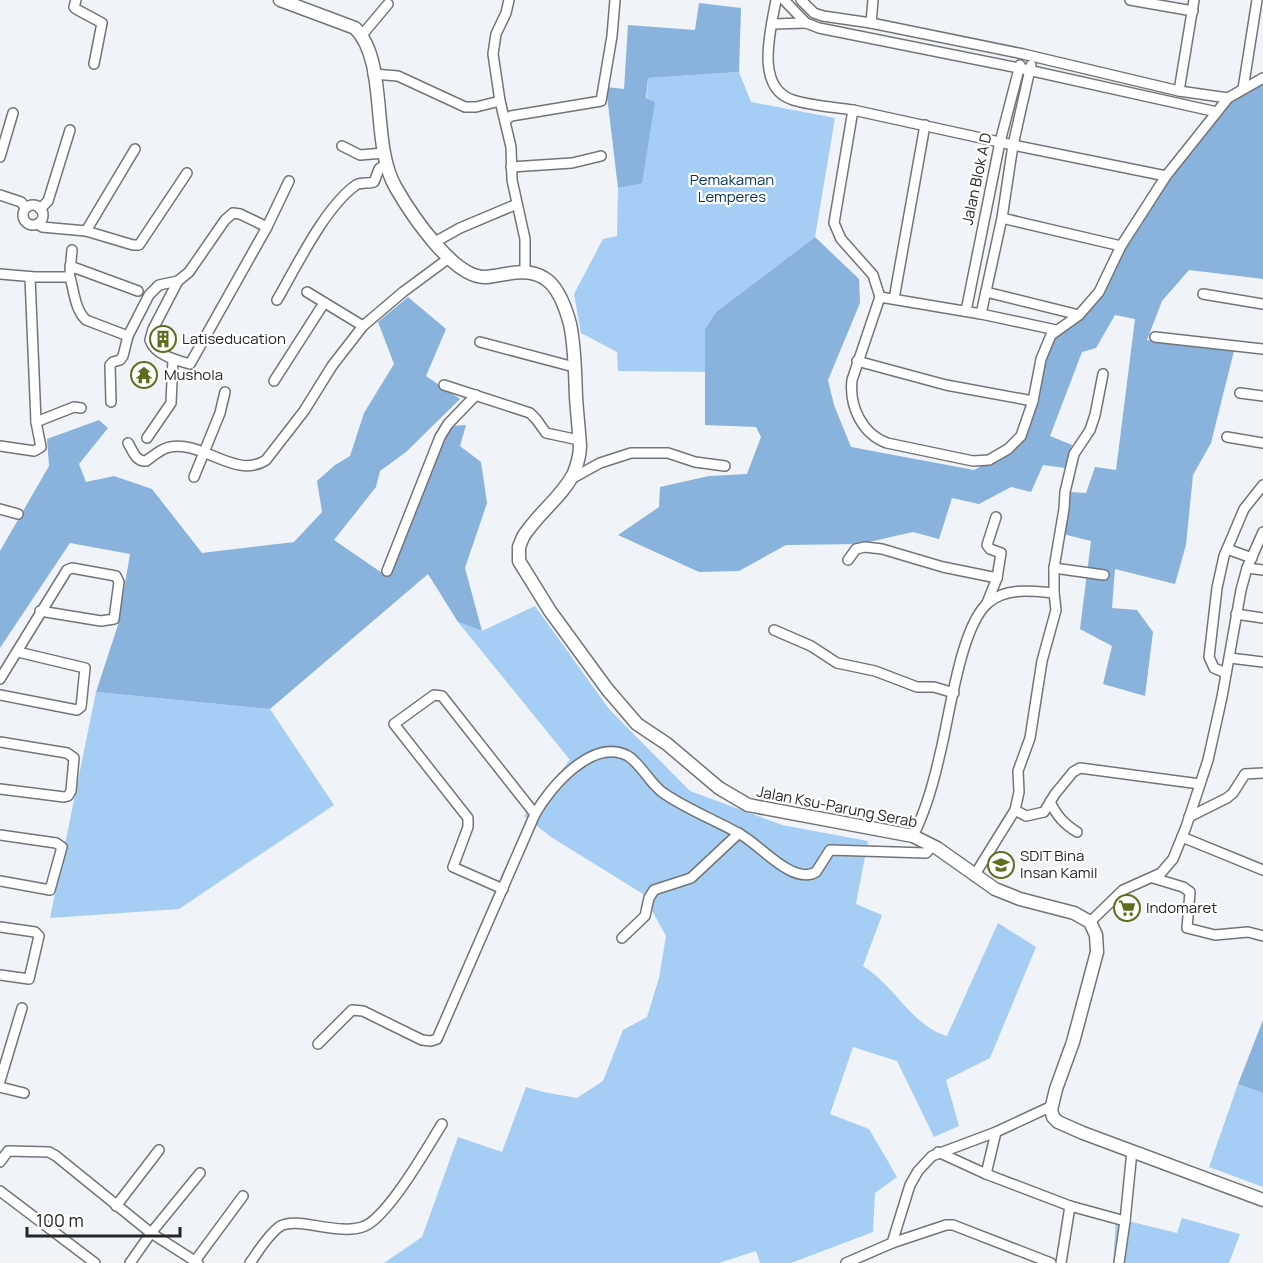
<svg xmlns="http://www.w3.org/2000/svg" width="1263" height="1263" font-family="Manrope,sans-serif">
<rect width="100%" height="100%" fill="#f0f3f7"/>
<g fill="#a6cef4">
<polygon points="739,72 751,102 835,118 815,237 716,312 705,329 705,372 618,371 617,352 581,333 574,294 603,239 617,236 618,188 642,182 648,78"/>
<path d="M535 606 609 709 690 791 782 825 868 841 856 904 882 915 863 966C894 985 913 1027 947 1036L998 923 1036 947 990 1058 946 1080 959 1126 934 1137 897 1061 853 1047 830 1114 869 1129 897 1177 875 1193 873 1232 791 1263H760L756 1251 719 1263H384L422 1237 458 1137 502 1152 526 1087 543 1092 577 1098 603 1081 623 1030 647 1017 659 978 666 936 643 894 551 837 524 816 570 760 458 622 482 631Z"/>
<polygon points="96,692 270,709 334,805 179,909 50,918"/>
<polygon points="1238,1084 1263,1093 1263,1187 1209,1167"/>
<polygon points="1116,1218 1177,1233 1182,1218 1240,1234 1229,1263 1113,1263"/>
</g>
<g fill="#89b3dc">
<polygon points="699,3 741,8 739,72 648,78 646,98 655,102 642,183 618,188 606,87 624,89 628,25 695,30"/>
<polygon points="1263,83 1263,279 1189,270 1162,301 1147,340 1234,351 1211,443 1193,475 1186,545 1175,584 1115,569 1112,608 1137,610 1153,632 1145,696 1103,684 1112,646 1080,629 1091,541 1063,534 1070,492 1086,493 1095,467 1116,470 1135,319 1115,315 1096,348 1082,352 1050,436 1072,445 1065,468 1043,465 1031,492 1011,487 979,504 952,498 939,539 913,532 860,544 786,545 739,571 699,572 618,535 659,507 660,487 709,476 747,474 761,437 756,427 705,425 705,329 716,312 815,237 859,279 860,303 828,380 834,405 851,447 974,470 1005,454 1024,437 1043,360 1051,341 1083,319 1100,298 1127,247 1170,180 1224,107"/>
<polygon points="408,297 446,329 426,376 460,399 406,452 380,471 376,487 334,540 388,577 418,504 437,451 451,426 466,425 460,446 481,462 487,503 465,568 482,631 458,622 428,574 270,709 96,692 118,625 130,554 70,543 0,648 0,551 49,466 47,439 99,420 108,428 79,464 86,482 114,476 152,489 202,553 294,542 322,512 317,481 335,465 350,456 364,413 394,364 378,322"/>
<polygon points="1263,1020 1263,1093 1238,1084"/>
</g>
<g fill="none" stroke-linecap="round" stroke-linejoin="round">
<defs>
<g id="minor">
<polyline points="76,0 74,7 76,9 102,23 94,64"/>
<polyline points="509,0 506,13 496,34 493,54 500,101 511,147 512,180 525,239 525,272"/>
<path d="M776 0C771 29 754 88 793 100 812 106 834 107 853 110"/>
<polyline points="784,0 806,23 819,28 1019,68 1217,112"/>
<polyline points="801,0 814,13 823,16 871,23 1023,54 1179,91 1228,98"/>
<polyline points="1130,0 1193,11"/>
<polyline points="871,23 873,0"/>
<polyline points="772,24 806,23"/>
<polyline points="362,35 388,4"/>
<polyline points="373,74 398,76 465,107 476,107 500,101"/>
<polyline points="1243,89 1257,0"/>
<polyline points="1179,91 1194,0"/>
<polyline points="505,121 511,116 601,101 612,36 615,0"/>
<polyline points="342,146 360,155 384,153"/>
<polyline points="0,157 13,113"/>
<polyline points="511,167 572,163 601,156"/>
<polyline points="0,195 21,202 26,208"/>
<circle cx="33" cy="215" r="10"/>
<polyline points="40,209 48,201 70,130"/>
<polyline points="1002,218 1121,246"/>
<polyline points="38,224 42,227 86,231 133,245 139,245 187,173"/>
<polyline points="86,231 135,149"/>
<polyline points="435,242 460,228 517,204"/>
<polyline points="70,266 138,291"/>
<polyline points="70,272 72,250"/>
<path d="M0 274 35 277H70C74 291 75 310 86 320L128 336"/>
<path d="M178 281 153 329 150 340C155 355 176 360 190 364L267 227 289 181"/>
<polyline points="307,292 363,326"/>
<polyline points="986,292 1079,315"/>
<polyline points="1203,294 1263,304"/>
<polyline points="880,297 873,275 841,239 834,223 853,110 1013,145 1166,176"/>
<polyline points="894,299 925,125"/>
<path d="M277 300C297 266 324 208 356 185 361 182 369 184 374 182L379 169 386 164"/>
<polyline points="966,311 1000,142 1020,65"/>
<polyline points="981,314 1002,218 1013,145 1031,65"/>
<polyline points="1155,337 1263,349"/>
<polyline points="480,342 574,367"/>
<polyline points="857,361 946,385 1033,401 1041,359 1051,335 1079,315 1099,292 1121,246 1166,176 1217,112 1228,98 1263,78"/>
<polyline points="274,381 324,303"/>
<polyline points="444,385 530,413 536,419 546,433 579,440"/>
<polyline points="1240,393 1263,396"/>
<path d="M1033 401 1021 436 1008 449 989 460 973 461 887 443C862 434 849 406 852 380L880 297 981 314 1056 330"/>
<polyline points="111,402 110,365 113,362 120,360 123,356 128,336 149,295 159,285 178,281 189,272 225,220 233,213 240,214 267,227"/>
<polyline points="36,422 74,407 81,408"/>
<polyline points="1227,437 1263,443"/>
<polyline points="147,438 171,403 173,359"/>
<path d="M128 443C133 451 136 462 146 461 153 456 162 448 170 447 202 440 236 480 266 460L304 411 332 366 363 326 403 292 449 258"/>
<polyline points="0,446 34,451 41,447 36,422 30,277"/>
<polyline points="194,477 220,413 225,392"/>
<polyline points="571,479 600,463 631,453 668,453 695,462 725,466"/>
<polyline points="0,509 18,514"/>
<polyline points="996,517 987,545 990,549 1001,553 997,578"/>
<polyline points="1227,549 1252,558"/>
<polyline points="848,560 856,549 865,547 882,549 943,567 997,578 987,603"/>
<polyline points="1054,568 1104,575"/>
<polyline points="1247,568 1263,570"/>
<polyline points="387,571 440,437 448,424 476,395"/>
<polyline points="1054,593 1054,568 1064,509 1065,492 1074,454 1090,430 1095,415 1103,374"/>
<polyline points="1236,614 1263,618"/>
<polyline points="774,630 811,646 837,663 875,671 917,687 934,687 954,693"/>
<polyline points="1230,658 1263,662"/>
<polyline points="1226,673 1214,668 1209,657 1217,588 1224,556 1244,509 1263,485"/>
<polyline points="0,679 67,570 72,568 116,576 119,582 114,619 101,621 40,611"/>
<polyline points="0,695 77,710 81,707 85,668 18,652"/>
<polyline points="0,742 67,753 74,758 71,791 68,796 64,797 0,789"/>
<path d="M1050 802C1057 816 1064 824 1077 832"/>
<polyline points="1015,810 1026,816 1044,812 1055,794 1073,772 1080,768 1200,784"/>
<polyline points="1189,817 1227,798 1233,793 1245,774 1263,773"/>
<polyline points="0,835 56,843 62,847 50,890 0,881"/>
<path d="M913 836C925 812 933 785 939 758 949 721 960 626 988 603 1006 587 1032 591 1054 593L1056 610 1042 661 1030 738 1018 771 1019 792 1015 810 974 876"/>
<polyline points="1182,837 1263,870"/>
<polyline points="1153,878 1183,887 1190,892 1187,928 1215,935 1248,932 1263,936"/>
<polyline points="503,889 453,867 468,827 468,818 394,724 434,695 442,696 535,814"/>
<polyline points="1090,922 1123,890 1161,873 1173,859 1186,827 1208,760 1222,697 1241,590 1247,568 1263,532"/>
<polyline points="0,927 35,932 39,936 29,979 0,975"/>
<polyline points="622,938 645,916 649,898 654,890 691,878 739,833"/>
<path d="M318 1044 352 1010 363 1011 422 1040 431 1041 437 1039 535 814C550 787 593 737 628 756 640 763 649 782 662 792 686 809 713 819 738 833 758 842 792 886 816 872L830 850 926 853 933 846"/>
<polyline points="0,1081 22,1008"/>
<polyline points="0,1087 24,1093"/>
<polyline points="938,1152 986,1174 1070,1206"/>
<polyline points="0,1162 8,1151 49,1152 56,1156 151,1233 198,1263"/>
<polyline points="986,1174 996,1132"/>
<polyline points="0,1191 95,1263"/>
<polyline points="116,1206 159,1150"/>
<polyline points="892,1243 946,1225 953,1225 1051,1263"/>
<polyline points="195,1261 243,1196"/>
<polyline points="130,1263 151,1233 200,1173"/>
<path d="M250 1263C258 1252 267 1236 279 1227 296 1215 339 1237 365 1226 389 1215 427 1148 442 1124"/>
<polyline points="846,1263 892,1243 910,1185 918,1171 932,1156 996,1132 1052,1106"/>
<polyline points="1061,1263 1070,1206 1125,1221 1132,1151"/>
<polyline points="1119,1263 1125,1221"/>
</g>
<path id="tertiary" d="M280 0 355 28C389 62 370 145 396 188 411 214 454 279 486 277 506 275 526 267 544 278 558 286 566 309 570 324 575 347 575 373 576 397 577 413 579 430 580 446 580 455 577 465 574 473 562 497 537 514 523 537L519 547V561L550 611 607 689 637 724 667 744 719 788 748 805 913 836 937 848 995 889 1020 899 1074 913 1090 922 1096 935 1097 952 1073 1042 1056 1089 1051 1110 1053 1117 1058 1122 1083 1133 1263 1200"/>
</defs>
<use href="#minor" stroke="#727577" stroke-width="12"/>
<use href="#tertiary" stroke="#727577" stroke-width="15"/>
<use href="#minor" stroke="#fff" stroke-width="9"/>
<use href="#tertiary" stroke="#fff" stroke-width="12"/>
</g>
<defs>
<symbol id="building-ring" viewBox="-11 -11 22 22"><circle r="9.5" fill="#fff" stroke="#5b6f1e" stroke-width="1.5"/><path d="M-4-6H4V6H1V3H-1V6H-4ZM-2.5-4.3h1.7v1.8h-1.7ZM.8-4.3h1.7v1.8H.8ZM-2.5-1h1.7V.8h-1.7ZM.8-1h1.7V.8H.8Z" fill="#5b6f1e"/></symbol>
<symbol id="temple-ring" viewBox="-11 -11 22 22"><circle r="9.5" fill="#fff" stroke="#5b6f1e" stroke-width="1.5"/><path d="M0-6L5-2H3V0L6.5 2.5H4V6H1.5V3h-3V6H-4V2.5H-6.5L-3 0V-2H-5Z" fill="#5b6f1e"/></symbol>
<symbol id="school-ring" viewBox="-11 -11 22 22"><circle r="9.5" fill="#fff" stroke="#5b6f1e" stroke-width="1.5"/><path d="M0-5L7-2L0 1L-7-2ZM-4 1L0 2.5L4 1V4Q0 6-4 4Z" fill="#5b6f1e"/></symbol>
<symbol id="supermarket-ring" viewBox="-11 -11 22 22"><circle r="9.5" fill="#fff" stroke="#5b6f1e" stroke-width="1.5"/><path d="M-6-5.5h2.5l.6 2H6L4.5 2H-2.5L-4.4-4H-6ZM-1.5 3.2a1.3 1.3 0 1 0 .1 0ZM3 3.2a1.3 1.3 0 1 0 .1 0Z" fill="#5b6f1e"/></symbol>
</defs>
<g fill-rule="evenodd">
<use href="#building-ring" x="148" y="324" width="30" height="30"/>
<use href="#temple-ring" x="129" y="360" width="30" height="30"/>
<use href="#school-ring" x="986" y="850" width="30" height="30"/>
<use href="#supermarket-ring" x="1112" y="893" width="30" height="30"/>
</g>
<g text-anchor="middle" stroke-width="4.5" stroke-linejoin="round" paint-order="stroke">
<g font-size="15" fill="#242526" stroke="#fff">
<text transform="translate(977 179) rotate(-78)" y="5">Jalan Blok A D</text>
<text transform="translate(837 807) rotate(11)" y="5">Jalan Ksu-Parung Serab</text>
</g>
<g font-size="15" fill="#02345b" stroke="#fff">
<text x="732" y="185">Pemakaman<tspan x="732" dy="17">Lemperes</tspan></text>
</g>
<g font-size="15" fill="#242526" stroke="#fff" text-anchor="start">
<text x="182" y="344">Latiseducation</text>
<text x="164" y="380">Mushola</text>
<text x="1020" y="861">SDIT Bina<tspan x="1020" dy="17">Insan Kamil</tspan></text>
<text x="1146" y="913">Indomaret</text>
</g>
</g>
<path d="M27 1227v9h153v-9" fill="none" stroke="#242526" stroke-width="3"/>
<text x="36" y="1227" font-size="18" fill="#242526" stroke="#ffffff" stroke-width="4.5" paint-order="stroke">100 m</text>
</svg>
